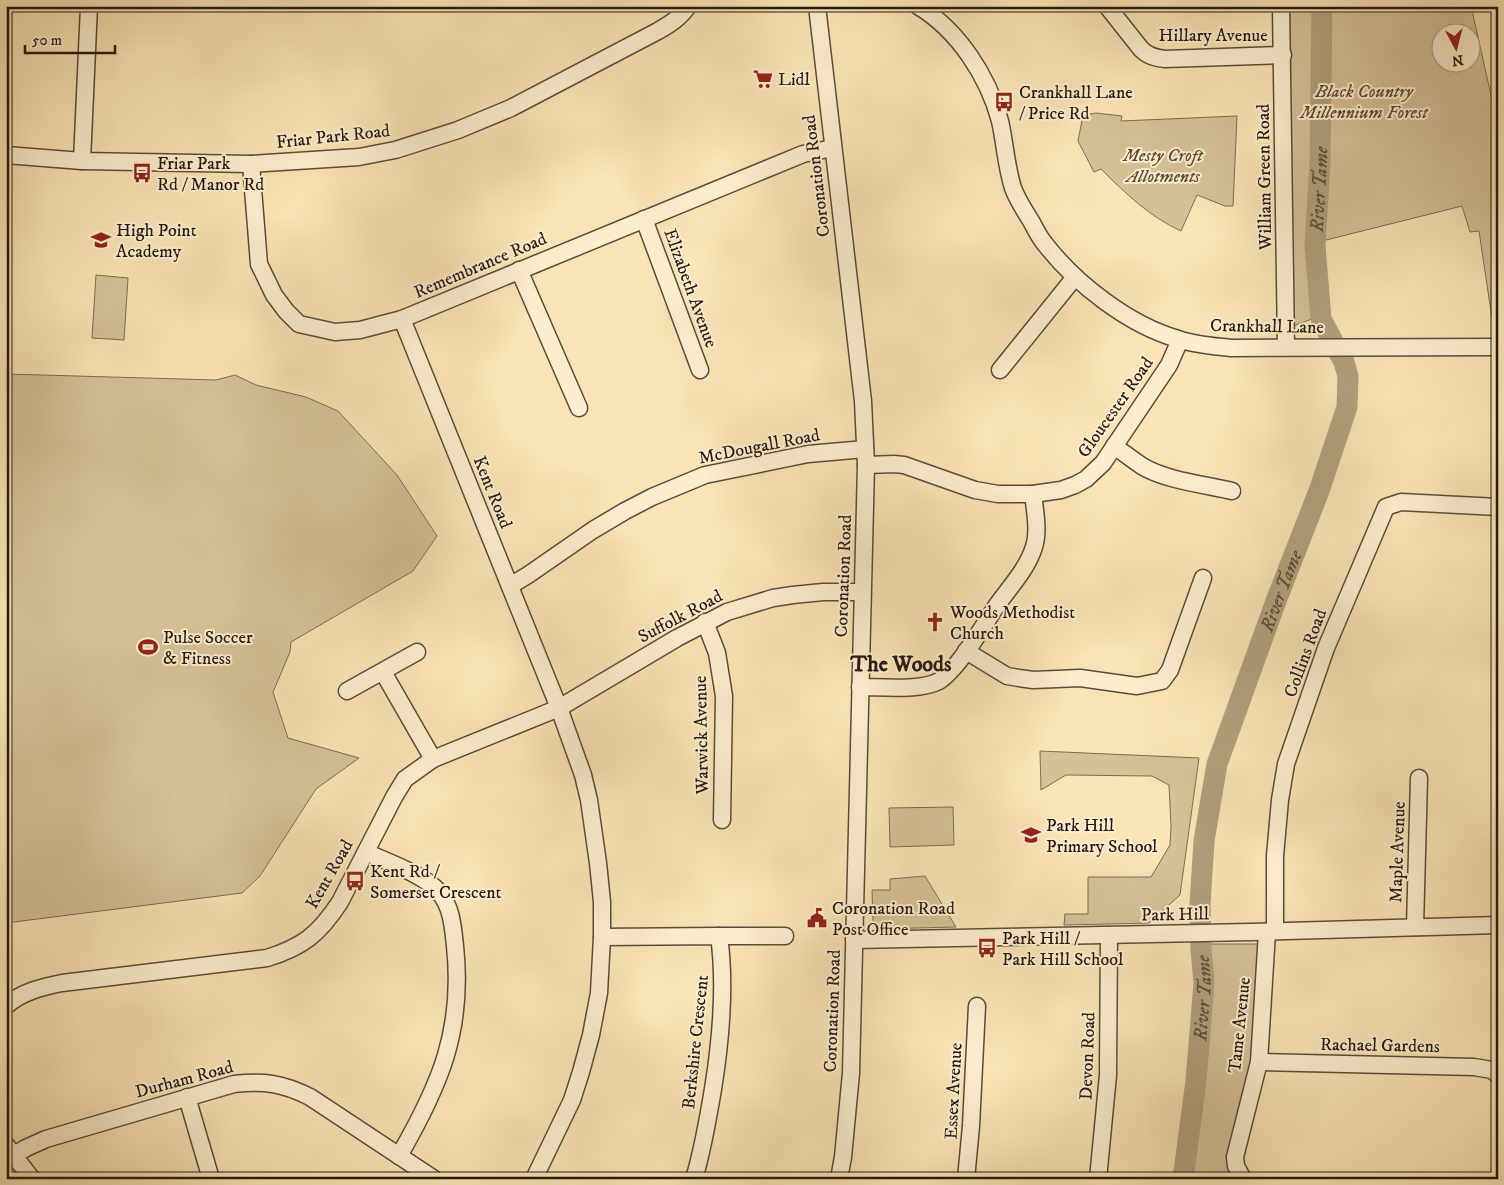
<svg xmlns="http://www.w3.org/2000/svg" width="1504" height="1185" font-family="'IM FELL DW Pica',serif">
<rect width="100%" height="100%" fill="#fae3b4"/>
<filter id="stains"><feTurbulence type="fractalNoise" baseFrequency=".004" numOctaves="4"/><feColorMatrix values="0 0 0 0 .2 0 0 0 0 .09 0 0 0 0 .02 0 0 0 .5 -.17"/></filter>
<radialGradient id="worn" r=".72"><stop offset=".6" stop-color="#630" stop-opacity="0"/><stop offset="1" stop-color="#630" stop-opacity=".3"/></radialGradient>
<g fill="#d6c098" stroke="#7e6c54" fill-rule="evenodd">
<polygon points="1285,6 1313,6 1312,114 1309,214 1309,259 1312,319 1293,326"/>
<path d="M1327 6H1471L1493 104 1498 132V326L1493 325 1479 231 1470 232 1462 206 1322 241ZM1442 32H1472V62H1442Z"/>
<path d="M1096 113 1122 116 1121 121 1237 116 1233 206H1225L1197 195 1181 231C1150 217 1125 193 1101 169L1094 172 1078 141 1083 115Z"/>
<polygon points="96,275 128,278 124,340 92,338"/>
<polygon points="6,374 216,380 235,375 256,385 306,397 338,411 397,475 437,536 413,571 291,642 290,652 273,692 288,738 359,758 316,789 260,876 242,893 6,923"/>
<polygon points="1040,751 1199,758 1180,895 1149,923 1064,925 1065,914 1088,914 1088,877 1151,877 1170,845 1171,826 1169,785 1152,776 1066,775 1041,790"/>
<polygon points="953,807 954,845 890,847 889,808"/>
<polygon points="925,876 956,927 877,929 873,922 872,890 890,890 890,879"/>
<polygon points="1209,944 1259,944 1251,1066 1233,1174 1231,1179 1184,1179 1197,1115 1211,972"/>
</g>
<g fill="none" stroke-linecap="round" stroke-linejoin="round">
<path stroke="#b29e7c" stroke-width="21" id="s1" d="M1183 1179 1196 1081 1204 983 1201 949 1200 904 1204 841 1217 764 1276 601 1319 491 1347 407 1348 376 1344 362 1321 319 1315 246 1320 163 1322 6"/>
<defs>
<g id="minor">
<polyline points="817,6 863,401 866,465 851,1073 843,1157 839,1179"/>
<path d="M918 6C958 30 988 76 1000 121 1005 143 1006 166 1013 188 1017 199 1024 210 1031 221 1035 228 1039 237 1045 244 1076 284 1129 325 1178 339 1195 345 1213 346 1231 348L1498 347"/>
<path d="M1107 6 1141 49C1148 56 1155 58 1165 59L1283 55"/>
<polyline points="1281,6 1286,347"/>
<path d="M6 155 82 161 251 164 359 157 395 150 458 130 511 108 658 31C670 24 680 18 688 6"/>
<polyline points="82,161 89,6"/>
<polyline points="251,164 259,264 274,295 286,311 299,324 335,332 360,330 402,319 803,154 833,148"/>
<polyline points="644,219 700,370"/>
<polyline points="519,270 579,408"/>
<polyline points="402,319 559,708 583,775 589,800 598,863 602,902 602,937 599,993 591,1035 581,1072 572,1100 534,1179"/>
<polyline points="1000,370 1075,277"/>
<path d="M1114 446C1124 453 1133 460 1142 466 1164 480 1207 485 1232 491"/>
<polyline points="866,465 894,464 904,465 975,490 998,494 1033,494 1061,490 1075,485 1086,479 1103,463 1169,365 1180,340"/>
<polyline points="510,586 528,575 593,530 625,511 652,497 705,475 808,454 865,449"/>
<polyline points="705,622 717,653 724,696 722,820"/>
<polyline points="966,651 1007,676 1019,678 1033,680 1080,678 1137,686 1162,681 1170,670 1203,578"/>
<polyline points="383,672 433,759"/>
<path d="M860 687C881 687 921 691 939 681 958 669 984 625 997 605 1010 587 1027 569 1034 547 1039 531 1035 511 1033 494"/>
<polyline points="347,691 417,652"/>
<path d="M366 852C387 862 425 875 439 892 452 907 453 928 455 946 464 1030 440 1085 399 1156"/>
<polyline points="1415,927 1419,778"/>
<polyline points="1275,931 1275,856 1280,800 1286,764 1326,648 1386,507 1401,502 1498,507"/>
<polyline points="719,936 785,936"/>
<path d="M602 937 719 936C726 986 721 1039 713 1089 708 1119 703 1149 694 1179"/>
<polyline points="854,940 1251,932 1498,925"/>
<path d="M6 1006C21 992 42 987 62 983L267 958C303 947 319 934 340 902L394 797 405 779 433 759 559 708 677 638 727 612 773 598 793 595 823 592H862"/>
<polyline points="1259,1062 1474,1067 1492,1070 1498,1075"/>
<polyline points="187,1097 211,1179"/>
<polyline points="6,1145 32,1179"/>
<path d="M14 1155 26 1148 46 1139 234 1084C265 1081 282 1083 310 1097L434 1179"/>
<polyline points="966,1179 971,1126 977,1006"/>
<polyline points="1098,1179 1108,1075 1109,935"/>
<polyline points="1243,1179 1236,1166 1235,1157 1259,1062 1267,932"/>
</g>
</defs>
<use href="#minor" stroke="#5a4b39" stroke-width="19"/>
<use href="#minor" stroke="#fcedce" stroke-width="16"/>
</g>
<defs>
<symbol id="supermarket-bare" viewBox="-9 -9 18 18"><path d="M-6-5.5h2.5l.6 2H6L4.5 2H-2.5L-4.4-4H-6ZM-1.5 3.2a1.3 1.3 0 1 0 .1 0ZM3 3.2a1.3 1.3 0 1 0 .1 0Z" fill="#8f2418" stroke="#fcedce" stroke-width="2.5" paint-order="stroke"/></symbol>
<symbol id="bus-bare" viewBox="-9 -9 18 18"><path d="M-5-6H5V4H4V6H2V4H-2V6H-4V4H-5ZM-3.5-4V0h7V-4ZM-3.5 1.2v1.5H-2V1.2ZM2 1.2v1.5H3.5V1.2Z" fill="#8f2418" stroke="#fcedce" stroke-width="2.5" paint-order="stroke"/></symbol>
<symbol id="school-bare" viewBox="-9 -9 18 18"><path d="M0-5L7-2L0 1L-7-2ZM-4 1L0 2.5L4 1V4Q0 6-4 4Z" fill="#8f2418" stroke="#fcedce" stroke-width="2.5" paint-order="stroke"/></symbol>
<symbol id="church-bare" viewBox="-9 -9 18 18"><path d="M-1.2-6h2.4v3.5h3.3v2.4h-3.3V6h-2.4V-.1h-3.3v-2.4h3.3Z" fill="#8f2418" stroke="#fcedce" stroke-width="2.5" paint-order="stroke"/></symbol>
<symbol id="stadium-bare" viewBox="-9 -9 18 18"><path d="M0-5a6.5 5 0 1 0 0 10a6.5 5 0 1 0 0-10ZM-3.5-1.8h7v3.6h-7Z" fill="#8f2418" stroke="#fcedce" stroke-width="2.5" paint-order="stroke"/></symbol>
<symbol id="civic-bare" viewBox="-9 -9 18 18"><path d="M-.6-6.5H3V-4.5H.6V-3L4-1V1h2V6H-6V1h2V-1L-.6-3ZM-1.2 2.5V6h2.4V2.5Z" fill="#8f2418" stroke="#fcedce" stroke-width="2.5" paint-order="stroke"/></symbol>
</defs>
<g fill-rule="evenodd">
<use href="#supermarket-bare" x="749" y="65" width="28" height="28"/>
<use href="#bus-bare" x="990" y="88" width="28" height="28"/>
<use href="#bus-bare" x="128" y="159" width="28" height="28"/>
<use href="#school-bare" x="87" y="226" width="28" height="28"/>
<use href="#church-bare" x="921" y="608" width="28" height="28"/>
<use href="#stadium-bare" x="134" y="633" width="28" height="28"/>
<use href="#school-bare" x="1017" y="821" width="28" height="28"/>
<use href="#bus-bare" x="341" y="867" width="28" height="28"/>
<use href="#civic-bare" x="803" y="904" width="28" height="28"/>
<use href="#bus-bare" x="973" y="934" width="28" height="28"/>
</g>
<g text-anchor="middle" stroke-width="4" stroke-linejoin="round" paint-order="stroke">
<g font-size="18" fill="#251810" stroke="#fcedce">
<text x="1213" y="41">Hillary Avenue</text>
<text transform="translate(333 136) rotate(-6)" y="6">Friar Park Road</text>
<text transform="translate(816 176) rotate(-97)" y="6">Coronation Road</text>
<text transform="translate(1264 177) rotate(-91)" y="6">William Green Road</text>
<text transform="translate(480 265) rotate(-23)" y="6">Remembrance Road</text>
<text transform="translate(691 288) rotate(70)" y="6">Elizabeth Avenue</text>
<text transform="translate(1267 326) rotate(1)" y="6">Crankhall Lane</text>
<text transform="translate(1115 407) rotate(-55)" y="6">Gloucester Road</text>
<text transform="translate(759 446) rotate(-11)" y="6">McDougall Road</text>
<text transform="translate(493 492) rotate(68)" y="6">Kent Road</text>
<text transform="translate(843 576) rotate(-88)" y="6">Coronation Road</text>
<text transform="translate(680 616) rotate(-28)" y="6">Suffolk Road</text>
<text transform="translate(1305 653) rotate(-70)" y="6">Collins Road</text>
<text transform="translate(701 735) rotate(-91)" y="6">Warwick Avenue</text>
<text transform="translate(1397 852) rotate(-88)" y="6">Maple Avenue</text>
<text transform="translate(329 874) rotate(-60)" y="6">Kent Road</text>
<text transform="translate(1175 914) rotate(-1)" y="6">Park Hill</text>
<text transform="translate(832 1011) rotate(-88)" y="6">Coronation Road</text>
<text transform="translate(1239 1025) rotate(-84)" y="6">Tame Avenue</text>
<text transform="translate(695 1042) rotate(-84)" y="6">Berkshire Crescent</text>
<text transform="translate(1380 1045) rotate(1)" y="6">Rachael Gardens</text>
<text transform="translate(1087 1056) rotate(-88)" y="6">Devon Road</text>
<text transform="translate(184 1079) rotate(-15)" y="6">Durham Road</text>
<text transform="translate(953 1091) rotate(-87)" y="6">Essex Avenue</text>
</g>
<g font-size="18" fill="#251810" stroke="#fcedce" text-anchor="start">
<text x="778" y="85">Lidl</text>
<text x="1019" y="98">Crankhall Lane<tspan x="1019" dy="21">/ Price Rd</tspan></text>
<text x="157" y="169">Friar Park<tspan x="157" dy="21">Rd / Manor Rd</tspan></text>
<text x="116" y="236">High Point<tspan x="116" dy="21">Academy</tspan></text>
<text x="950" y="618">Woods Methodist<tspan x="950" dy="21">Church</tspan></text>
<text x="163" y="643">Pulse Soccer<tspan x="163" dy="21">&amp; Fitness</tspan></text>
<text x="1046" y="831">Park Hill<tspan x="1046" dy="21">Primary School</tspan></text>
<text x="370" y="877">Kent Rd /<tspan x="370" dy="21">Somerset Crescent</tspan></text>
<text x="832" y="914">Coronation Road<tspan x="832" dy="21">Post Office</tspan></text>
<text x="1002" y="944">Park Hill /<tspan x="1002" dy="21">Park Hill School</tspan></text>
</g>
<g font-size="18" font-style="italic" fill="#5a4a39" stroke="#fcedce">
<text x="1364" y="97">Black Country<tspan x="1364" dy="21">Millennium Forest</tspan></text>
<text x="1163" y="161">Mesty Croft<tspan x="1163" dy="21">Allotments</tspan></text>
</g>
<g font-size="19" font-style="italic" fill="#5d4e3b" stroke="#fcedce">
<text dy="7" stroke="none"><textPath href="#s1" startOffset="1022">River Tame</textPath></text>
<text dy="7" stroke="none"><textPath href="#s1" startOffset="602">River Tame</textPath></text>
<text dy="7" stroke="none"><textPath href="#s1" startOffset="182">River Tame</textPath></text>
</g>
<g font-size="22" font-weight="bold" fill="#251810" stroke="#fcedce">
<text x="901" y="671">The Woods</text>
</g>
</g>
<rect width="1504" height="1185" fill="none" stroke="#fae3b4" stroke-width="25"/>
<rect x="8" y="8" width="1489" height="1170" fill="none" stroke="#251810" stroke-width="2.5"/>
<rect x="12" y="12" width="1479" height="1160" fill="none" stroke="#251810"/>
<g transform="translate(1456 48) rotate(173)"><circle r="24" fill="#fcedce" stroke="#a69882"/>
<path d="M0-4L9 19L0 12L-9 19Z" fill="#8f2418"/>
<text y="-8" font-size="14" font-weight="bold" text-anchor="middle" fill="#251810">N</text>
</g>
<path d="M25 45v8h90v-8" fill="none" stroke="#251810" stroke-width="2.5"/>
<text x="32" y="45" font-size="15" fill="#251810" stroke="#fcedce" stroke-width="4" paint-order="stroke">50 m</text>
<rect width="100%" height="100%" filter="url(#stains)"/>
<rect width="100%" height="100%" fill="url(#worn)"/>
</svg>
